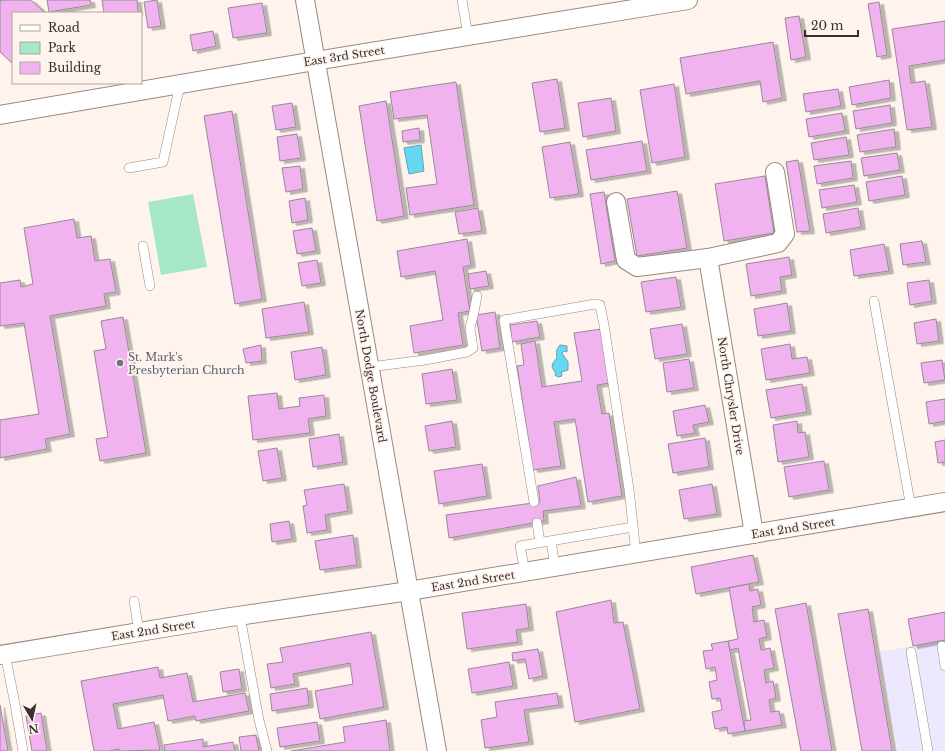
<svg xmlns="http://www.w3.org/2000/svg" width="945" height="751" font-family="'Libre Baskerville',serif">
<defs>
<filter id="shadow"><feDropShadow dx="4.5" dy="2.5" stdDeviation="0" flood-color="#0004"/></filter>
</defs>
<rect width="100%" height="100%" fill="#fff4ed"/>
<polygon fill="#eee8fe" points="945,640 945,751 898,751 879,652"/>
<polygon fill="#a5e7c6" points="193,194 207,267 161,275 148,202"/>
<g fill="#66d8f2" stroke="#58a6b7">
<polygon points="421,145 424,171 409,174 404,148"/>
<path d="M560 345 567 346V352L564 351 562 353 568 362V370L561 372 562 376 558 377 555 375 556 374 552 367 553 363 557 358C556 352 556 350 560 345Z"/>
</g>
<g fill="#f1b2f0" stroke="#978996" filter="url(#shadow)">
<polygon points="0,0 2,1 3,0 31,0 43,11 41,13 13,13 13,64 0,52"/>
<polygon points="47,0 90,0 91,5 49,12"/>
<polygon points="102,0 137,0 138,13 104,13"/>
<polygon points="157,0 161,26 148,28 144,2"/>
<polygon points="879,2 887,55 877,57 868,4"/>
<polygon points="262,3 267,33 233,38 228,8"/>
<polygon points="799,16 806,57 791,60 785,18"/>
<polygon points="945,21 945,60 909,66 911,83 925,81 932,127 907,130 892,29"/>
<polygon points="213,31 216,46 193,51 190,35"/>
<polygon points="773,42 782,98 763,102 760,81 686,94 680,58"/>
<polygon points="557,79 565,128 540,132 532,83"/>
<polygon points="889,80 891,98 852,105 849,87"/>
<polygon points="456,82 474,205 410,215 406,188 437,184 427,115 394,119 390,92"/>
<polygon points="674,84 685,157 652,163 640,90"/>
<polygon points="838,89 841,106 806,112 803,94"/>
<polygon points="611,98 616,131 583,137 578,103"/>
<polygon points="386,101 404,216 377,221 359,106"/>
<polygon points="292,103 296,127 276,130 272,106"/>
<polygon points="890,105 892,123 856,129 853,111"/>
<polygon points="232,111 262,299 235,304 204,116"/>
<polygon points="842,113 845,131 809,137 806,119"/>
<polygon points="419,128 420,140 403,142 402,131"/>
<polygon points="894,129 896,147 860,152 857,135"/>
<polygon points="297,134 301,158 280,161 277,137"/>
<polygon points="846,137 849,155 814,160 811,143"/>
<polygon points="642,141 647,171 591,180 586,150"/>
<polygon points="570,142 579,194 550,198 542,147"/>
<polygon points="897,153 900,170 864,176 861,158"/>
<polygon points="798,160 810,231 797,232 786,162"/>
<polygon points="851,161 853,178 817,184 814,166"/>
<polygon points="300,166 303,189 286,192 282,168"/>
<polygon points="765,176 774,233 724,241 715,184"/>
<polygon points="902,176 905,195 869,201 866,182"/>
<polygon points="854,185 857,202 822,208 819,190"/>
<polygon points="677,191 687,248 637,256 627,199"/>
<polygon points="604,192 615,261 601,264 590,194"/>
<polygon points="305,198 308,220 292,223 289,201"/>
<polygon points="478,208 482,231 459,234 455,212"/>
<polygon points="858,208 861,227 826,233 823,214"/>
<polygon points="74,219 77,238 91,236 95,261 110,259 116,292 104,294 106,306 50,316 70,434 45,439 47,449 0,458 0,420 39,414 24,323 0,326 0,283 20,280 21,287 33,284 24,228"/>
<polygon points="312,228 316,251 297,254 293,231"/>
<polygon points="467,239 471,265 463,267 470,311 458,313 463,345 414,353 410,326 443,320 435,271 401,277 397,251"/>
<polygon points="922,241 926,262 903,265 900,244"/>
<polygon points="884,244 889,271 854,276 850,250"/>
<polygon points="789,257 792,275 780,277 782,291 751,296 746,264"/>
<polygon points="317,260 321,283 302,286 298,263"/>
<polygon points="486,271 489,286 470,289 468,274"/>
<polygon points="676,277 681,307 646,312 641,282"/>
<polygon points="929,280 932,301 910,305 907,283"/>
<polygon points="304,302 309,332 266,338 262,309"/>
<polygon points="787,303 791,331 758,336 754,309"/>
<polygon points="495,312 500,348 482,351 476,315"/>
<polygon points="123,317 146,453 100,461 96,439 108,437 94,351 106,349 101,321"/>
<polygon points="936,319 939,341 917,344 914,323"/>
<polygon points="537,321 540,337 512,342 510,325"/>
<polygon points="682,324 687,354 655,359 650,329"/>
<polygon points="601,329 610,383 597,385 602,414 609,413 622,496 588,502 575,419 554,422 561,466 533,470 517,366 524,365 521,344 535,341 542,387 582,381 574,333"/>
<polygon points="790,344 792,359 807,357 810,373 766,380 761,349"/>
<polygon points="261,345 262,361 246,363 243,349"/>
<polygon points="322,347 326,375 295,380 291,352"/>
<polygon points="689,359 694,388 667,392 663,363"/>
<polygon points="942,360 945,380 924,383 921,363"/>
<polygon points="452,369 457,400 426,404 422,374"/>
<polygon points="802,384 807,412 771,418 766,390"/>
<polygon points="277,393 279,409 300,406 299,398 324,395 326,416 308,419 310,433 253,440 248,396"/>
<polygon points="945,399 945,421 929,424 926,402"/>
<polygon points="705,405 709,422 693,425 695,433 677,436 673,411"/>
<polygon points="452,421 456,447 429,451 425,426"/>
<polygon points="797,421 798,433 805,432 809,457 778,462 773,425"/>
<polygon points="339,434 343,462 313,467 309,439"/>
<polygon points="705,438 709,467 673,473 668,444"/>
<polygon points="945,440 945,462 938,463 935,442"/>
<polygon points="277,448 282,478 263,481 258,451"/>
<polygon points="824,461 829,490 789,497 784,467"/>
<polygon points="482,464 487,496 439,504 434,471"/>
<polygon points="576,477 581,506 543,511 544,521 449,538 446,515 540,502 538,486"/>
<polygon points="344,484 348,511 325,515 327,530 307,533 303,506 307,505 304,490"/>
<polygon points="712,484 717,514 684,519 679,490"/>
<polygon points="289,521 292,539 272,542 270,524"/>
<polygon points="353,535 357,565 320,570 315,541"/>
<polygon points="753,555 759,582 696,594 691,567"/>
<polygon points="749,584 750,591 758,589 761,605 752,607 754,622 764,620 767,637 759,639 761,650 770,648 774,668 764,670 766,683 773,681 776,698 769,700 771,712 779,711 782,725 745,731 744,721 751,720 738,648 730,650 728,641 738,639 729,588"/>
<polygon points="611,600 614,623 623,622 640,709 575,722 556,612"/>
<polygon points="806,603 832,751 801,751 775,609"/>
<polygon points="526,604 529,628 516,630 518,642 467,649 462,613"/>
<polygon points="868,609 892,751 862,751 838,614"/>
<polygon points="945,612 945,640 913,646 908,619"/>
<polygon points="371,632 384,707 320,719 315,691 353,684 350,663 293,674 295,684 271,688 267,664 283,662 280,648"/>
<polygon points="728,641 745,731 728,734 727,727 715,729 712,712 722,710 720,698 712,699 709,682 717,680 715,667 706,669 703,651 713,650 711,644"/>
<polygon points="538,649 543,676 529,679 525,659 513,661 512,653"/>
<polygon points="509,662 513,686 472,693 468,669"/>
<polygon points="158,667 160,678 187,673 193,702 245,693 249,711 196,721 195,716 168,721 163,695 113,704 118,729 154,722 160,750 119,751 119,749 109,751 94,751 81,681"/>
<polygon points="239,669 242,689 223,692 220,672"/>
<polygon points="307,688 309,705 272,711 270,694"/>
<polygon points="557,693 559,705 524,710 529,742 485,748 481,720 497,717 495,702"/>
<polygon points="0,705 8,751 0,751"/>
<polygon points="41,713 47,751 32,751 26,716"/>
<polygon points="386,720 390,751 291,751 345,742 343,727"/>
<polygon points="317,722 320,741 280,747 277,728"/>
<polygon points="256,735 259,751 241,751 239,737"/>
<polygon points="203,739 203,747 233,742 235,751 165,751 164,745"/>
</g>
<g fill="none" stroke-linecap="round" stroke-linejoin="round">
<defs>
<g id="lane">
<polyline points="462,0 468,36"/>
<polyline points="129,168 163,162 180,84"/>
<polyline points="143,246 150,286"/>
<polyline points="874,301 911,508"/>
<polyline points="369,367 425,360 467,352 473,348 470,328 474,312 477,296"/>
<polyline points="534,502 504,320 595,304 600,305 604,325 629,489 636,554"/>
<polyline points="537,523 540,542"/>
<polyline points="551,541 555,567"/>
<polyline points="525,572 520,546 633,527"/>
<polyline points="134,601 139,632"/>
<polyline points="240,616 259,720 267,751"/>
<polyline points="942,646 945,666"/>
<polyline points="911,652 928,751"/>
<polyline points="5,654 15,704 23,751"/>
</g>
<g id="street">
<polyline points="305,0 437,751"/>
<polyline points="0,115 315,61 688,0"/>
<polyline points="616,202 626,260 637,267 708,258 778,243 785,234 775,172"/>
<polyline points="708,258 754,534"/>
<polyline points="0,655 224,618 409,591 945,502"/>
</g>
</defs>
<use href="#lane" stroke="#9a897f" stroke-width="10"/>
<use href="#street" stroke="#9a897f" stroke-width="20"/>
<use href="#lane" stroke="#fff" stroke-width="9"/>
<use href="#street" stroke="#fff" stroke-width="18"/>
</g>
<circle fill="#6b7280" stroke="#fff4ed" stroke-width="1.5" cx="120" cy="363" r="4"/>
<g text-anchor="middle" stroke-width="3.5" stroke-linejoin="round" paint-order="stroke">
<g font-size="11" fill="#38312d" stroke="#fff4ed">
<text transform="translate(344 56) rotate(-9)" y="4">East 3rd Street</text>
<text transform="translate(371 376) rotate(80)" y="4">North Dodge Boulevard</text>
<text transform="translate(731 396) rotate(81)" y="4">North Chrysler Drive</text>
<text transform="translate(793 528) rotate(-9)" y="4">East 2nd Street</text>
<text transform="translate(473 581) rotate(-9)" y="4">East 2nd Street</text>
<text transform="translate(153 630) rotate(-9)" y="4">East 2nd Street</text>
</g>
<g font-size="11" fill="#5b616d" stroke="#fff4ed" text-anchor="start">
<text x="128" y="361">St. Mark's<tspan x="128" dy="13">Presbyterian Church</tspan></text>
</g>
</g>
<rect x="12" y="12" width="130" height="72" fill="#fff4ed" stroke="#afa6a0"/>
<rect x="20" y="25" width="20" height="6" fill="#ffffff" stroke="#afa6a0"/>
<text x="48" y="32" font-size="12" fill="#38312d">Road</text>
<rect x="20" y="42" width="20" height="12" fill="#a5e7c6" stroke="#afa6a0"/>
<text x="48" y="52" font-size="12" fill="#38312d">Park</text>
<rect x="20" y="62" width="20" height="12" fill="#f1b2f0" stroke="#afa6a0"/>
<text x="48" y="72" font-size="12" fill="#38312d">Building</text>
<g transform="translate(32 719) rotate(171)" stroke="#fff4ed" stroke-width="3" paint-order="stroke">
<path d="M0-3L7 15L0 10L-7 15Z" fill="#38312d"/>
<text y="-6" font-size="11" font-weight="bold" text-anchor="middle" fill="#38312d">N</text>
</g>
<path d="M805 30v6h53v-6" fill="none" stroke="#38312d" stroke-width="2"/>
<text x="811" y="30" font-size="12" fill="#38312d" stroke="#fff4ed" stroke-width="3" paint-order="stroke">20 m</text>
</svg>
